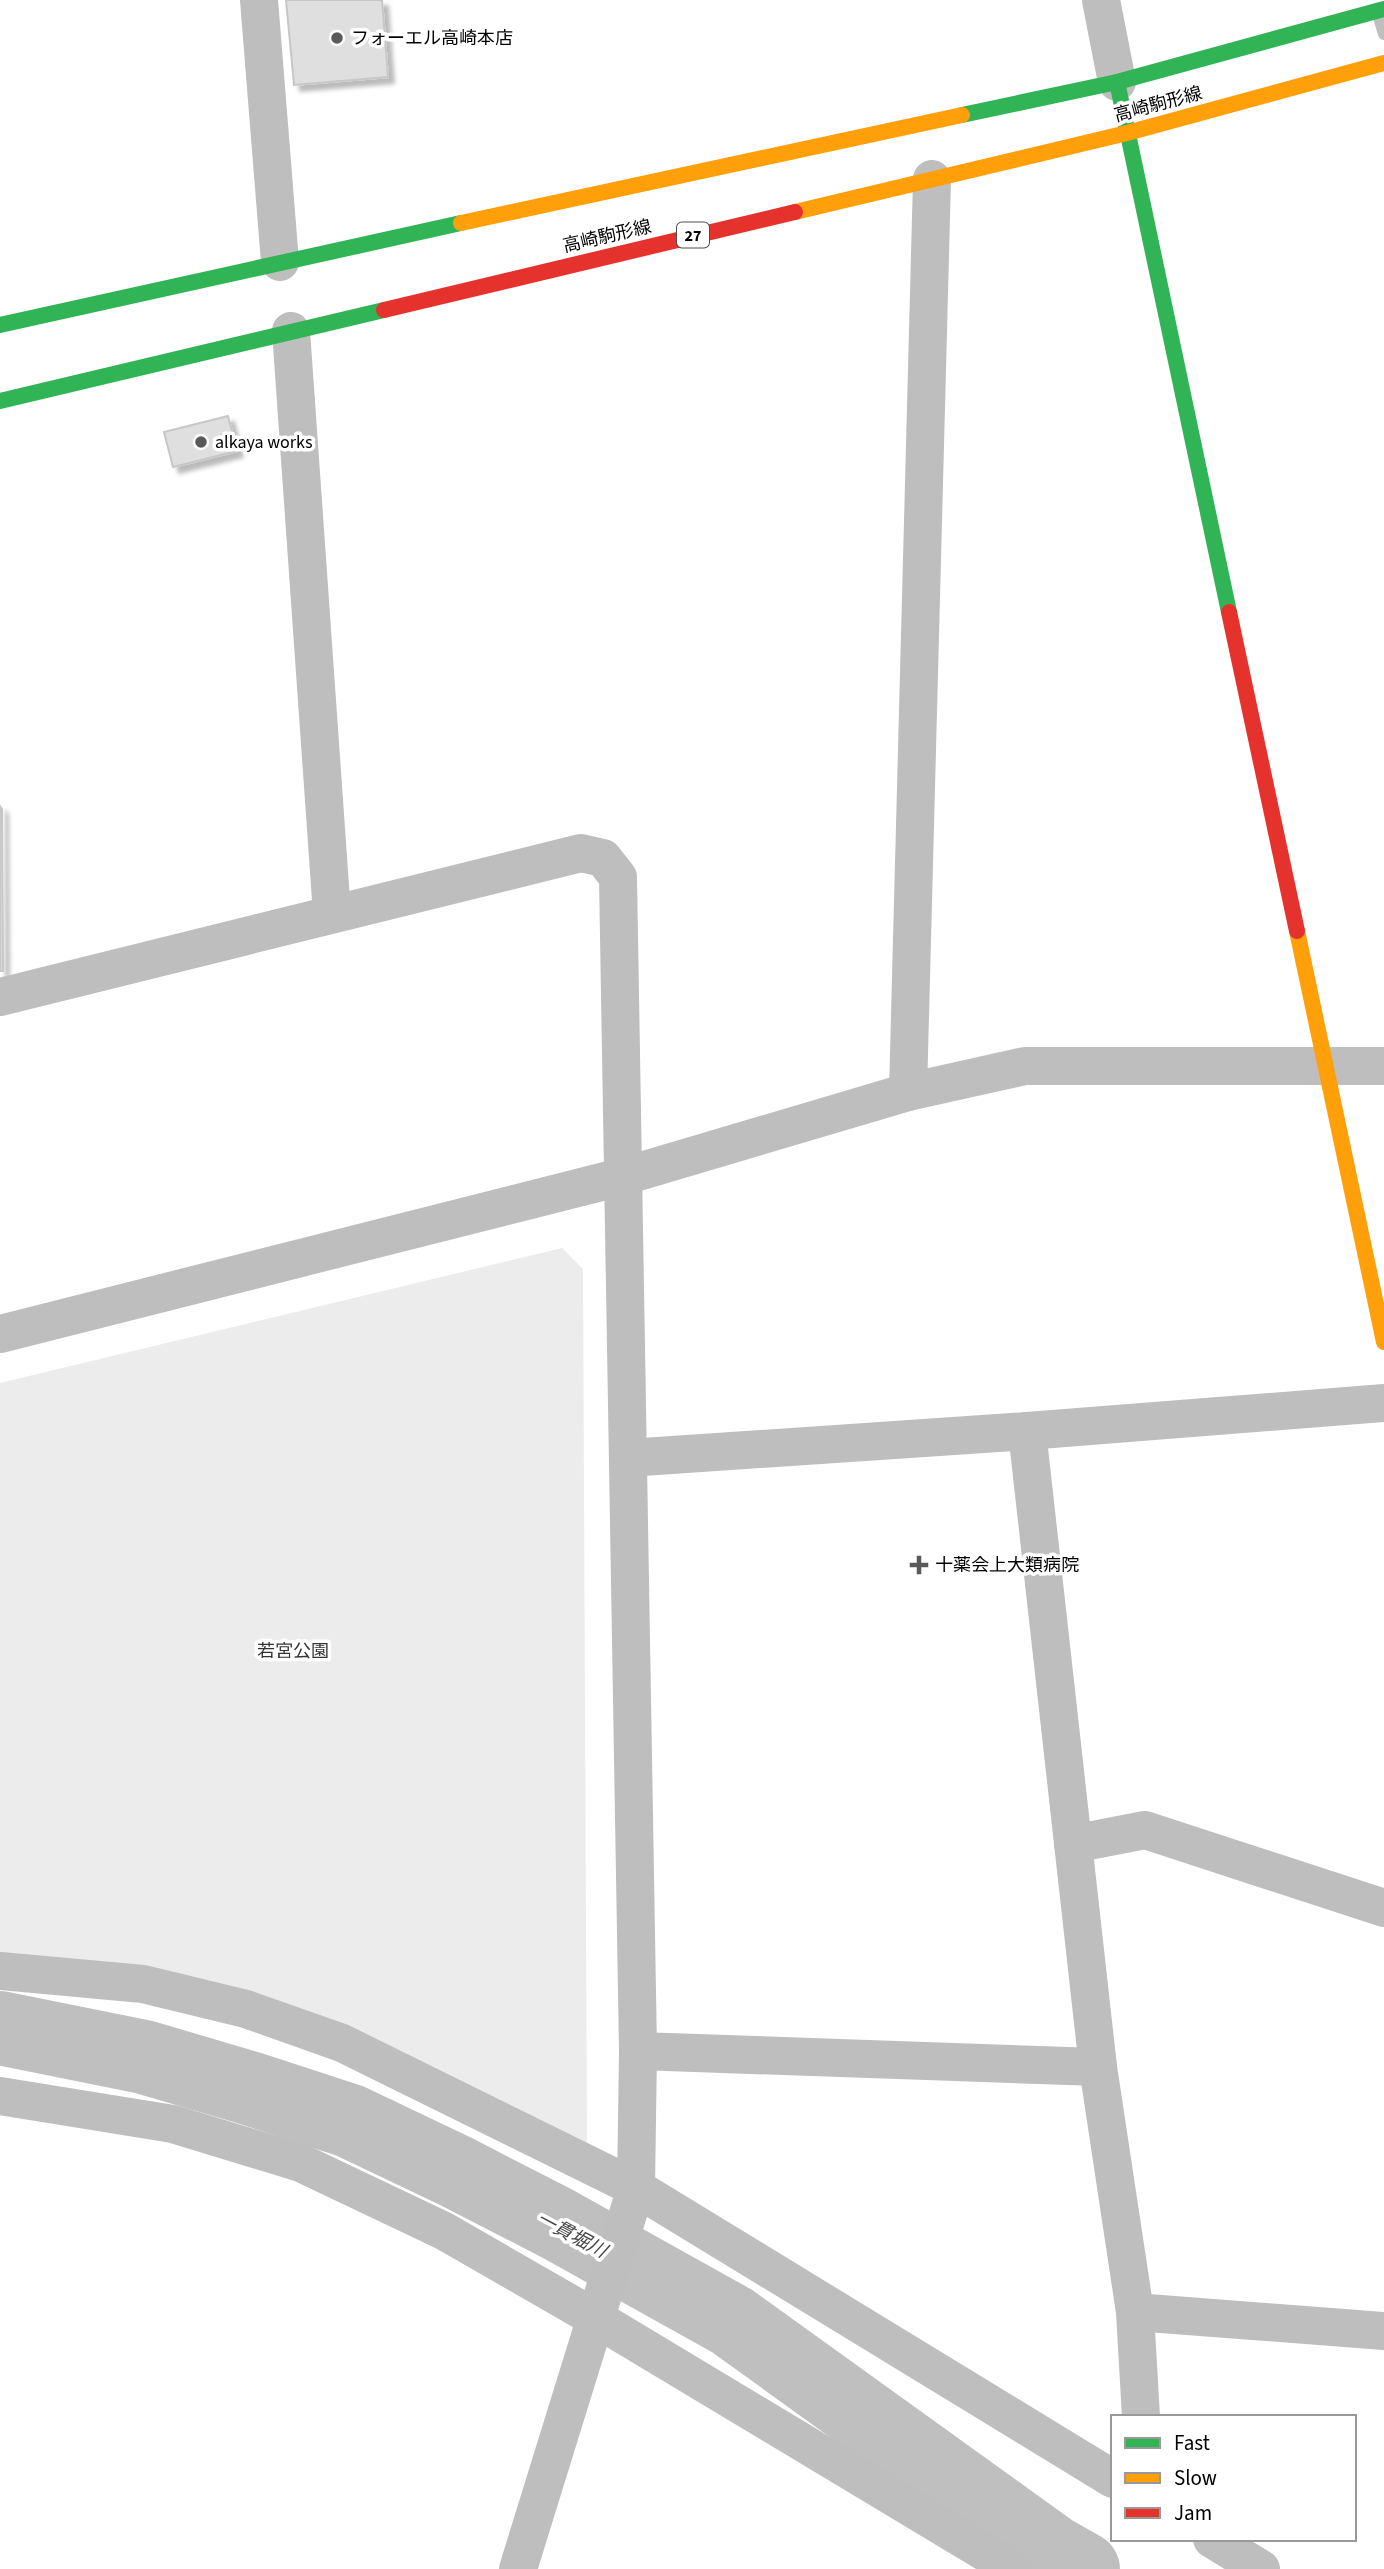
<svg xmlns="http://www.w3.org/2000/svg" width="1384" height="2569" font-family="'Source Sans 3','Noto Sans JP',sans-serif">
<defs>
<filter id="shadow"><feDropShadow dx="6" dy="6" stdDeviation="2" flood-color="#0004"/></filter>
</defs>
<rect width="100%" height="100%" fill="#fff"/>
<polygon fill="#ececec" points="562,1248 583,1269 587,2144 351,2031 0,1959 0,1383"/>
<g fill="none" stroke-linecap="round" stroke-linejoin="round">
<polyline stroke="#bfbfbf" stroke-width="12" points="1378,14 1384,34"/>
<polyline stroke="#bfbfbf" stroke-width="74" points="0,2028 144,2057 249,2088 350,2121 457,2172 558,2224 732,2321 1053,2552 1083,2569"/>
</g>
<g fill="#dfdfdf" stroke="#c7c7c7" stroke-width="2" filter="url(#shadow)">
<polygon points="286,0 382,0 388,77 294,85"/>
<polygon points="228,416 237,451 173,467 164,432"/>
<polygon points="0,806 2,809 3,971 0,971"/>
</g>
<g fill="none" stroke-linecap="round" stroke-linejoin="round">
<g stroke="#bebebe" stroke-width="38">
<polyline points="259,0 280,262"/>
<polyline points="1101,0 1117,82"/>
<polyline points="291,331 332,914"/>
<polyline points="0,997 581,853 603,858 618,877 638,2051 636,2188 518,2569"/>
<polyline points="908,1092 932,179"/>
<polyline points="0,1334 621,1177 908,1092 1025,1066 1384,1066"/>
<polyline points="1027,1431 1098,2067 1135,2312 1141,2417"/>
<polyline points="628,1458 1027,1431 1384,1403"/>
<polyline points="1073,1844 1145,1830 1384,1908"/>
<polyline points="0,1971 143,1984 246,2009 342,2043 636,2188 1113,2479"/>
<polyline points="638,2051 1098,2067"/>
<polyline points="0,2096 173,2124 301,2163 444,2231 597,2319 1013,2569"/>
<polyline points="1135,2312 1384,2331"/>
<polyline points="1212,2539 1261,2569"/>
</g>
<g stroke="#30b455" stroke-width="16">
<polyline points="1117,82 1229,612"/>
<polyline points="962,115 1117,82 1384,9"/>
<polyline points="0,325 461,223"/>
<polyline points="0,401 384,310"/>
</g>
<g stroke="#ff9f0a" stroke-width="16">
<polyline points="795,212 1127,133 1384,63"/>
<polyline points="461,223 962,115"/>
<polyline points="1297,931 1384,1342"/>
</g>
<g stroke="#e5322d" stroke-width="16">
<polyline points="384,310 795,212"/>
<polyline points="1229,612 1297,931"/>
</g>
</g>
<g fill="#595959" stroke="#fff" stroke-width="2.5">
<circle cx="337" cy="38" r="7"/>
<circle cx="201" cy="442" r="7"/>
<path d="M915.5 1554.5h7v7h7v7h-7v7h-7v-7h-7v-7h7z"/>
</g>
<g text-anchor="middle" stroke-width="7" stroke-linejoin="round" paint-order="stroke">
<rect fill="#fff" stroke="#4c4c4c" stroke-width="2" x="677" y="222.5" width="32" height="25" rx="5"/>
<g font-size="16" font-weight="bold" fill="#000">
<text x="693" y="241">27</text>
</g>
<g font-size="18" fill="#000" stroke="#fff" text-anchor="start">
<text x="351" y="44">フォーエル高崎本店</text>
<text x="215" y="448">alkaya works</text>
<text x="935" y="1571">十薬会上大類病院</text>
</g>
<g font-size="18" fill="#000" stroke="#fff">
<text transform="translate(1158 104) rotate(-15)" y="6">高崎駒形線</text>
<text transform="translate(607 236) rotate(-13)" y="6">高崎駒形線</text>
</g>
<g font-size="18" fill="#333" stroke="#fff">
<text x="293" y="1657">若宮公園</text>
</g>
<g font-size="19" font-style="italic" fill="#444" stroke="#fff">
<text transform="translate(572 2234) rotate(28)" y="7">一貫堀川</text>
</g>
</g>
<rect x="1111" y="2415" width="245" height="126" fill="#ffffff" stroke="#999999" stroke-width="2"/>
<rect x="1125" y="2438" width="35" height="10" fill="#30b455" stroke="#999999" stroke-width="2"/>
<text x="1174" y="2450" font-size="21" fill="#000000">Fast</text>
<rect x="1125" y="2473" width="35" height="10" fill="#ff9f0a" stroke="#999999" stroke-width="2"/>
<text x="1174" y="2485" font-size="21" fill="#000000">Slow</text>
<rect x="1125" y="2508" width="35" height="10" fill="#e5322d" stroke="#999999" stroke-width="2"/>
<text x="1174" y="2520" font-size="21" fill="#000000">Jam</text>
</svg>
